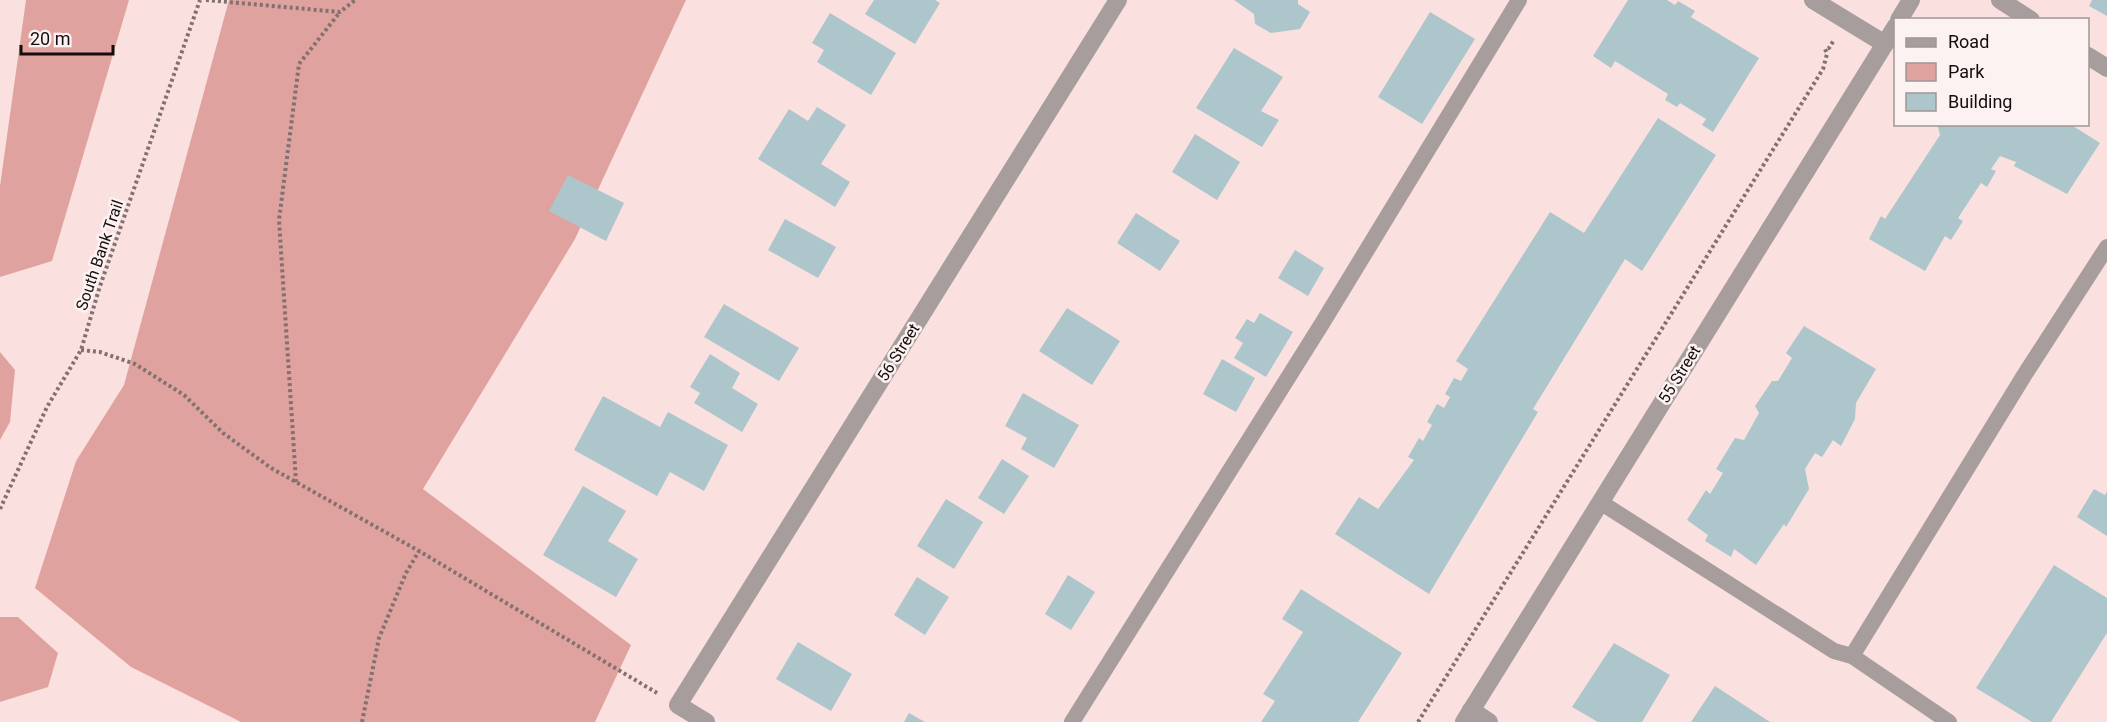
<svg xmlns="http://www.w3.org/2000/svg" width="2107" height="722" font-family="Roboto,sans-serif">
<rect width="100%" height="100%" fill="#fae1df"/>
<g fill="#e0a29f">
<polygon points="26,0 129,0 52,261 0,277 0,186"/>
<polygon points="229,0 686,0 575,239 423,489 631,645 595,722 241,722 131,667 35,588 76,461 124,385"/>
<polygon points="0,352 15,370 10,422 0,440"/>
<polygon points="0,617 18,617 58,653 48,687 0,702"/>
</g>
<g fill="#adc6cb">
<polygon points="874,0 935,0 940,3 915,44 865,14"/>
<polygon points="1234,0 1298,0 1298,4 1310,12 1300,29 1271,33 1255,24 1254,14"/>
<polygon points="1628,0 1667,0 1675,5 1678,1 1695,11 1691,17 1759,58 1713,132 1702,125 1706,119 1680,103 1677,107 1665,100 1668,94 1615,61 1611,68 1593,56"/>
<polygon points="2092,0 2107,0 2107,16 2089,6"/>
<polygon points="1430,12 1475,39 1422,124 1378,97"/>
<polygon points="830,13 896,53 871,95 817,62 824,50 812,43"/>
<polygon points="1234,48 1283,77 1261,111 1279,120 1262,147 1196,108"/>
<polygon points="817,107 846,125 821,164 850,182 835,207 758,159 789,109 808,121"/>
<polygon points="1658,118 1716,155 1642,271 1625,259 1533,409 1538,412 1429,594 1335,534 1359,497 1378,509 1414,460 1408,457 1419,438 1423,441 1432,425 1427,422 1437,404 1444,408 1450,397 1445,394 1454,378 1461,381 1468,369 1456,361 1550,212 1584,233"/>
<polygon points="1939,124 2070,124 2100,143 2067,194 2014,166 2016,162 2000,156 1991,169 1996,171 1987,187 1981,183 1958,218 1963,221 1951,240 1945,236 1925,271 1869,239 1881,216 1885,219 1940,135 1938,127"/>
<polygon points="1195,134 1240,162 1217,200 1172,172"/>
<polygon points="568,175 624,203 606,241 549,211"/>
<polygon points="1136,213 1180,241 1160,271 1117,243"/>
<polygon points="785,219 836,247 818,278 768,250"/>
<polygon points="1295,250 1324,268 1308,296 1278,278"/>
<polygon points="724,304 799,348 779,381 704,337"/>
<polygon points="1067,308 1120,341 1092,385 1039,351"/>
<polygon points="1260,313 1293,332 1266,377 1234,358 1243,343 1235,338 1247,319 1254,323"/>
<polygon points="1804,326 1876,369 1856,403 1855,419 1841,446 1833,440 1822,457 1815,453 1805,469 1809,489 1786,527 1784,524 1756,565 1734,549 1731,557 1705,541 1708,535 1687,520 1706,490 1710,494 1723,473 1716,469 1735,438 1744,440 1759,413 1755,406 1772,381 1778,381 1792,358 1786,353"/>
<polygon points="710,354 740,373 732,388 758,404 742,432 694,403 700,393 690,387"/>
<polygon points="1222,359 1255,378 1236,412 1203,394"/>
<polygon points="1023,393 1079,425 1054,468 1021,449 1027,438 1005,426"/>
<polygon points="603,396 660,427 668,412 728,445 704,491 670,472 657,496 574,450"/>
<polygon points="1002,459 1029,476 1004,514 978,498"/>
<polygon points="583,486 626,511 608,541 638,559 616,597 543,555"/>
<polygon points="2094,489 2105,495 2107,491 2107,536 2077,517"/>
<polygon points="946,499 983,522 954,569 917,546"/>
<polygon points="2054,565 2107,598 2107,633 2051,722 2032,722 1976,688"/>
<polygon points="1068,575 1095,592 1071,630 1045,614"/>
<polygon points="917,577 949,597 925,635 894,615"/>
<polygon points="1301,589 1402,653 1358,722 1261,722 1275,701 1263,694 1303,632 1282,619"/>
<polygon points="798,642 852,674 831,711 776,679"/>
<polygon points="1614,643 1670,675 1642,722 1598,722 1572,707"/>
<polygon points="1715,686 1770,722 1691,722"/>
<polygon points="909,713 925,722 904,722"/>
</g>
<g fill="none" stroke-linecap="round" stroke-linejoin="round">
<g stroke="#817170" stroke-width="4" stroke-dasharray="3 3" stroke-linecap="butt">
<polyline points="206,0 340,12 355,0"/>
<polyline points="81,350 100,352 135,364 184,395 223,433 271,468 419,551 657,693"/>
<polyline points="296,482 279,220 299,64 340,12"/>
<polyline points="0,509 47,407 81,350 100,286 200,0"/>
<polyline points="362,722 379,638 406,573 419,551"/>
<polyline points="1418,722 1823,69 1827,54 1825,49 1829,48 1834,40"/>
</g>
<g stroke="#a79d9c" stroke-width="16">
<polyline points="1600,502 1834,651 1852,656 1949,722"/>
<polyline points="1852,656 2025,374 2107,247"/>
<polyline points="1072,722 1323,322 1519,0"/>
</g>
<g stroke="#a79d9c" stroke-width="18">
<polyline points="1813,0 1885,44"/>
<polyline points="2000,0 2031,20"/>
<polyline points="2088,56 2107,68"/>
<polyline points="706,722 678,705 1118,0"/>
</g>
<g stroke="#a79d9c" stroke-width="18">
<polyline points="1899,20 1911,0"/>
<polyline points="1471,710 1489,722"/>
<polyline points="1464,722 1896,26"/>
</g>
</g>
<g text-anchor="middle" stroke-width="5" stroke-linejoin="round" paint-order="stroke">
<g font-size="16" fill="#150d0d" stroke="#fcf2f1">
<text transform="translate(99 255) rotate(-71)" y="6">South Bank Trail</text>
<text transform="translate(898 352) rotate(-58)" y="6">56 Street</text>
<text transform="translate(1679 374) rotate(-58)" y="6">55 Street</text>
</g>
</g>
<rect x="1894" y="18" width="195" height="108" fill="#fcf2f1" stroke="#a09696" stroke-width="1.5"/>
<rect x="1906" y="38" width="30" height="9" fill="#a79d9c" stroke="#a09696" stroke-width="1.5"/>
<text x="1948" y="48" font-size="18" fill="#150d0d">Road</text>
<rect x="1906" y="63" width="30" height="18" fill="#e0a29f" stroke="#a09696" stroke-width="1.5"/>
<text x="1948" y="78" font-size="18" fill="#150d0d">Park</text>
<rect x="1906" y="93" width="30" height="18" fill="#adc6cb" stroke="#a09696" stroke-width="1.5"/>
<text x="1948" y="108" font-size="18" fill="#150d0d">Building</text>
<path d="M21 45v9h92v-9" fill="none" stroke="#150d0d" stroke-width="3"/>
<text x="30" y="45" font-size="18" fill="#150d0d" stroke="#fcf2f1" stroke-width="4.5" paint-order="stroke">20 m</text>
</svg>
